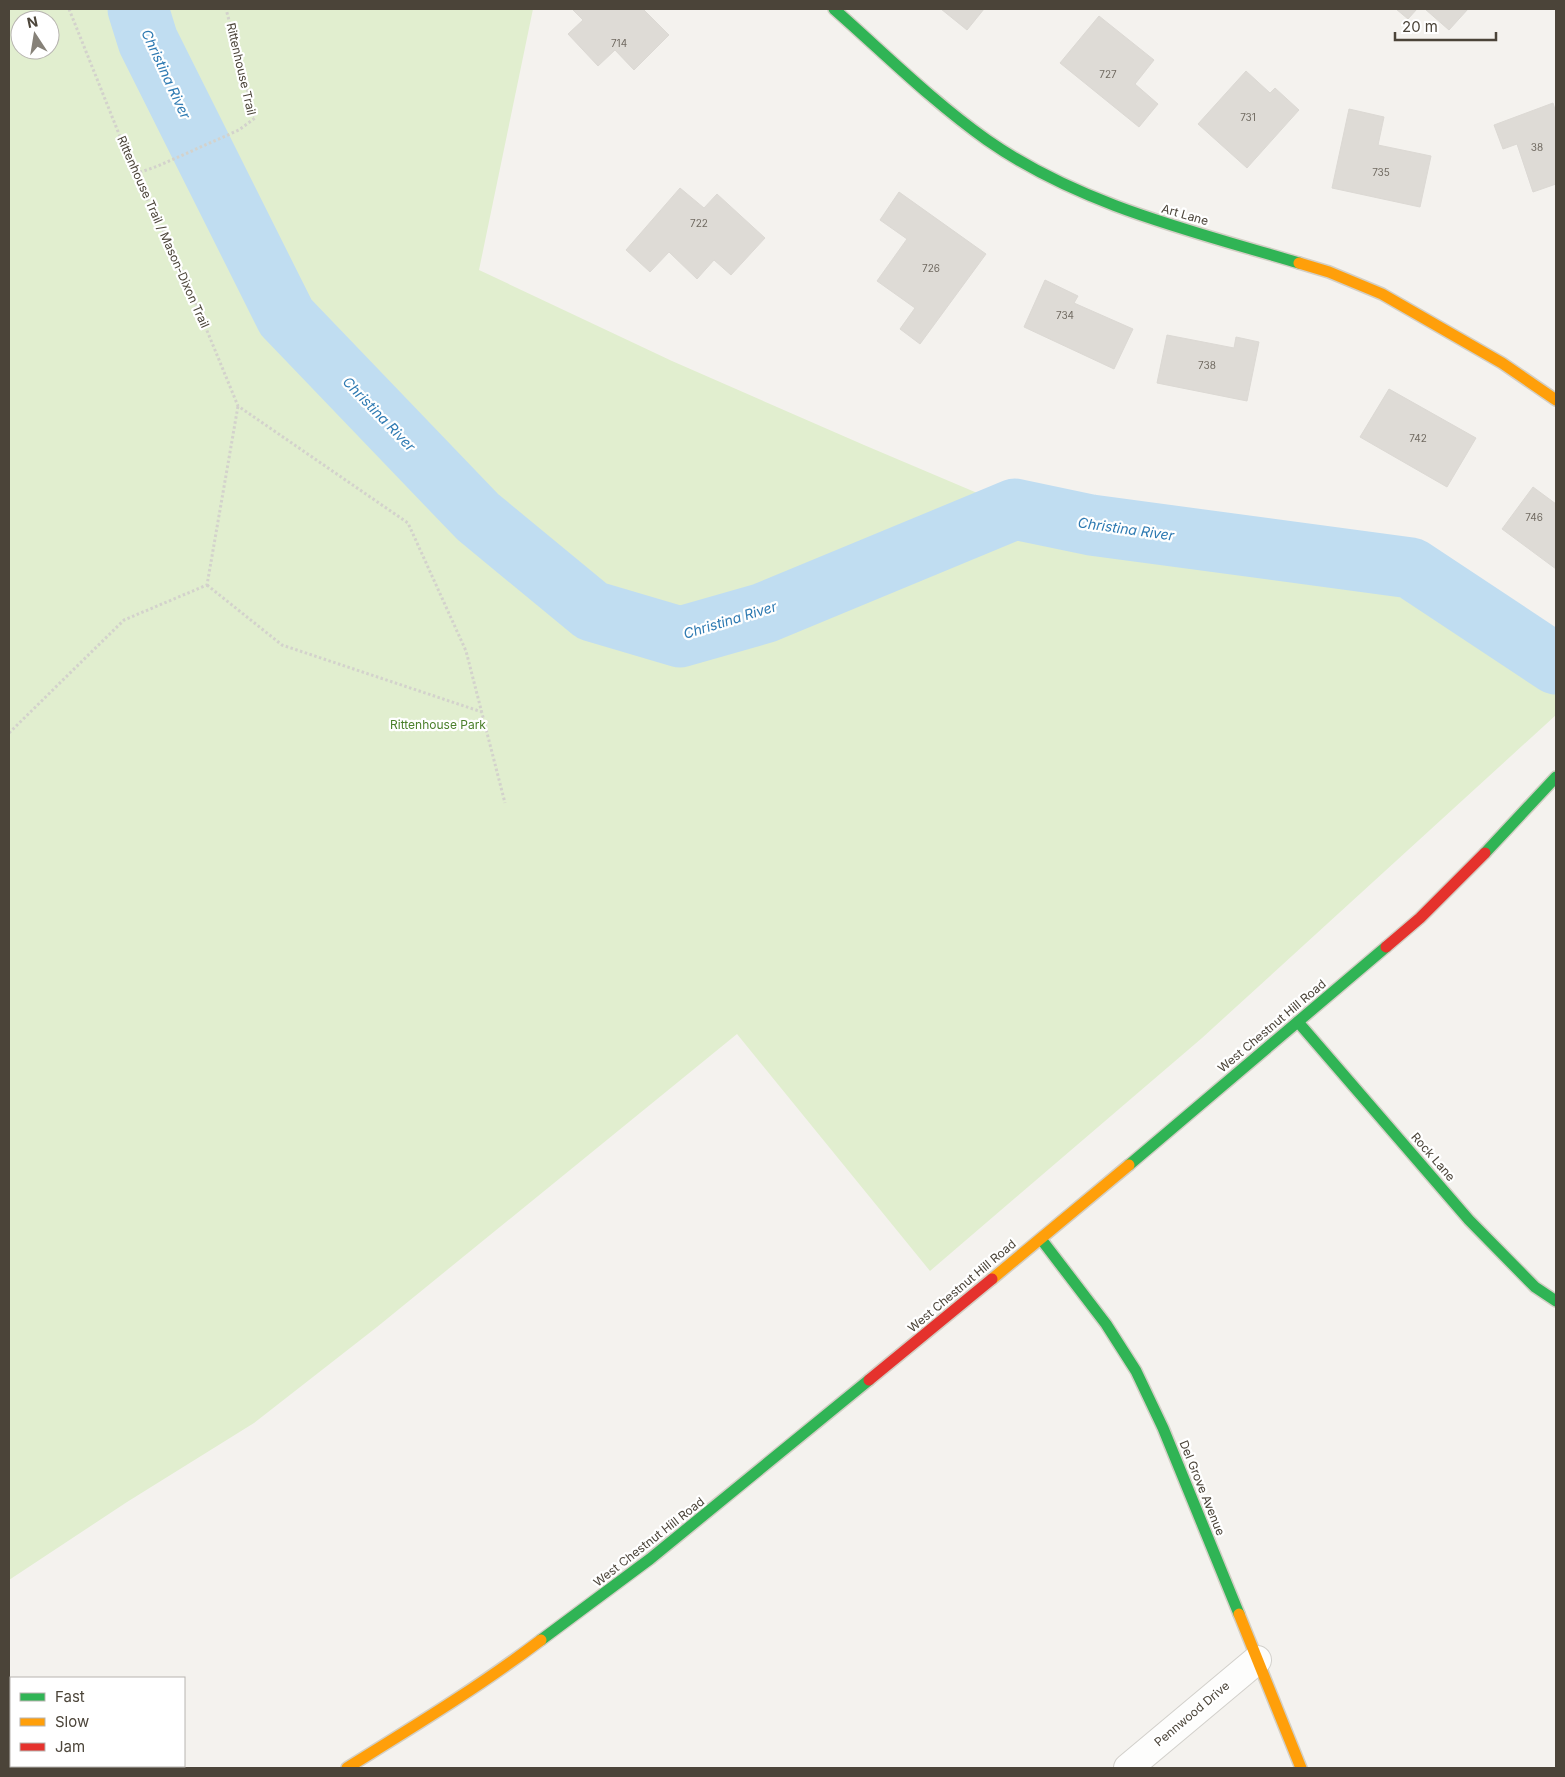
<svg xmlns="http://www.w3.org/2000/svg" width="1565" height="1777" font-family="Inter,sans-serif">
<rect width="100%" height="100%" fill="#f4f2ee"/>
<path fill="#e1eecf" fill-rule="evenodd" d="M9 9H533L479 270 672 361 864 445 1015 509 1091 525 1411 568 1556 664V715L1202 1038 930 1271 737 1034 377 1327 254 1423 127 1502 9 1580ZM20 20H50V50H20Z"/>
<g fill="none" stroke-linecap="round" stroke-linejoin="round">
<polyline stroke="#c0ddf1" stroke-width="61" points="138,9 148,41 286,317 478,517 592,611 680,637 764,613 1015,509 1091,525 1411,568 1556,664"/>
</g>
<g fill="#dedbd6" stroke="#dcd9d4">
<polygon points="572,9 643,9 669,35 634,70 615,50 598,66 568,34 583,20"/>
<polygon points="941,9 984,9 967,30"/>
<polygon points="1396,9 1417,9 1408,19"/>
<polygon points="1425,9 1468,9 1449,30"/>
<polygon points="1099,16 1154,60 1135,84 1158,104 1139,127 1060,63"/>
<polygon points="1246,71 1270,93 1275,88 1299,110 1247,168 1198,124"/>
<polygon points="1553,103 1556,113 1556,184 1533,192 1517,144 1503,149 1494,125"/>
<polygon points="1349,109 1384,117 1378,145 1431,156 1420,207 1332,188"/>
<polygon points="680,188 704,208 717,194 765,238 731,275 714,260 697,279 669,252 650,272 626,250"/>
<polygon points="899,192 986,254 920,344 900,329 915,308 877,281 907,239 880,220"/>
<polygon points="1045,280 1078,296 1074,303 1133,329 1114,369 1024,327"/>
<polygon points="1167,335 1234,348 1236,337 1259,342 1247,401 1157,383"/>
<polygon points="1389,389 1476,438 1447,487 1360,437"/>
<polygon points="1533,487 1556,504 1556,569 1502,529"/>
</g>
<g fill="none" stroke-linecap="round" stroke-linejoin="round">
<defs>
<polyline id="street" points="1128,1768 1257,1660"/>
<g id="fast">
<path d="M834 9C883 52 933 102 987 140 1080 205 1192 231 1299 263"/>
<polyline points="1485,853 1556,777"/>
<polyline points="1298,1022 1469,1220 1535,1287 1556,1301"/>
<polyline points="1129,1165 1386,947"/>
<polyline points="1041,1239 1106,1324 1136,1371 1163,1428 1239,1614"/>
<polyline points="541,1640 650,1559 869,1380"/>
</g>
<g id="slow">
<polyline points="1299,263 1329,272 1382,294 1502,363 1556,400"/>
<polyline points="992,1279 1129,1165"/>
<polyline points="1239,1614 1301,1768"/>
<path d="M347 1768C413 1727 479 1687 541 1640"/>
</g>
<g id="jam">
<polyline points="1386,947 1420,918 1485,853"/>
<polyline points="869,1380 992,1279"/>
</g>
</defs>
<use href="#street" stroke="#d2d0cb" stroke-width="30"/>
<use href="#fast" stroke="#d3cfc5" stroke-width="14"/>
<use href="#slow" stroke="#d3cfc5" stroke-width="14"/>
<use href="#jam" stroke="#d3cfc5" stroke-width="14"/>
<g stroke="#d3d2cc" stroke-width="3" stroke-dasharray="2.5 2.5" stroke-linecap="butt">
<polyline points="69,9 135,174 180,265 238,406 408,523 466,651 505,803"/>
<polyline points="135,174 158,166 239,130 255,118 226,9"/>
<polyline points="207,585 282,645 482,712"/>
<polyline points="9,733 124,620 207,585 238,406"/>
</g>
<use href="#street" stroke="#fdfdfc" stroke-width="28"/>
<use href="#fast" stroke="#30b455" stroke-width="11"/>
<use href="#slow" stroke="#ff9f0a" stroke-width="11"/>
<use href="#jam" stroke="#e5322d" stroke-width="11"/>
</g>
<g text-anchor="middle" stroke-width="4.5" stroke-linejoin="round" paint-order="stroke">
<g font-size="10" fill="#706a61">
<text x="619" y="47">714</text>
<text x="1108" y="78">727</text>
<text x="1248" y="121">731</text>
<text x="1537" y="151">38</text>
<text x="1381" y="176">735</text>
<text x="699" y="227">722</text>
<text x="931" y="272">726</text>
<text x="1065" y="319">734</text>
<text x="1207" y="369">738</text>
<text x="1418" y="442">742</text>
<text x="1534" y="521">746</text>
</g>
<g font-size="12" fill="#4b4439" stroke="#fff">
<text transform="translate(241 69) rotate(77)" y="4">Rittenhouse Trail</text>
<text transform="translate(1185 215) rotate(16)" y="4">Art Lane</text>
<text transform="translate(163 232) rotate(66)" y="4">Rittenhouse Trail / Mason-Dixon Trail</text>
<text transform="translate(1272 1026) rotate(-40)" y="4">West Chestnut Hill Road</text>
<text transform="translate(1433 1157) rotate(49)" y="4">Rock Lane</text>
<text transform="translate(962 1286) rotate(-40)" y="4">West Chestnut Hill Road</text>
<text transform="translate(1202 1488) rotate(68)" y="4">Del Grove Avenue</text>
<text transform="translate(649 1542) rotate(-38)" y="4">West Chestnut Hill Road</text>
<text transform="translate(1192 1714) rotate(-40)" y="4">Pennwood Drive</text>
</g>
<g font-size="12" fill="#4a7f2a" stroke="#fff">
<text x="438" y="729">Rittenhouse Park</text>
</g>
<g font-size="14" font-style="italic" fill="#2e7ab2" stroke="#fff">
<text transform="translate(166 74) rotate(65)" y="5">Christina River</text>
<text transform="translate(379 414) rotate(46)" y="5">Christina River</text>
<text transform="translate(1126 529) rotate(8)" y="5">Christina River</text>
<text transform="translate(730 620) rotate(-17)" y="5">Christina River</text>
</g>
</g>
<rect width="1565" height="1777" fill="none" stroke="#4b4439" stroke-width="20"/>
<rect x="10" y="1677" width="175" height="90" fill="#ffffff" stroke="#b7b4b0"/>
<rect x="20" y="1693" width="25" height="8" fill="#30b455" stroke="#b7b4b0"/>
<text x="55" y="1702" font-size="15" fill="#4b4439">Fast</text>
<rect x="20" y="1718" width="25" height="8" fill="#ff9f0a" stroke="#b7b4b0"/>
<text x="55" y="1727" font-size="15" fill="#4b4439">Slow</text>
<rect x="20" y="1743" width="25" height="8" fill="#e5322d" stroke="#b7b4b0"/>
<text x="55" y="1752" font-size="15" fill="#4b4439">Jam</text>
<g transform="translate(35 35) rotate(348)"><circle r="24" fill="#ffffff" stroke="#b7b4b0"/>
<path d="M0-4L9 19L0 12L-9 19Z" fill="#868178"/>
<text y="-8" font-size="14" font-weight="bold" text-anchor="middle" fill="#4b4439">N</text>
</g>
<path d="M1395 32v8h101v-8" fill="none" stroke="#4b4439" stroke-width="2.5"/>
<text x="1402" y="32" font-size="15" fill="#4b4439" stroke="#ffffff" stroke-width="4" paint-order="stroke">20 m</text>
</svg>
